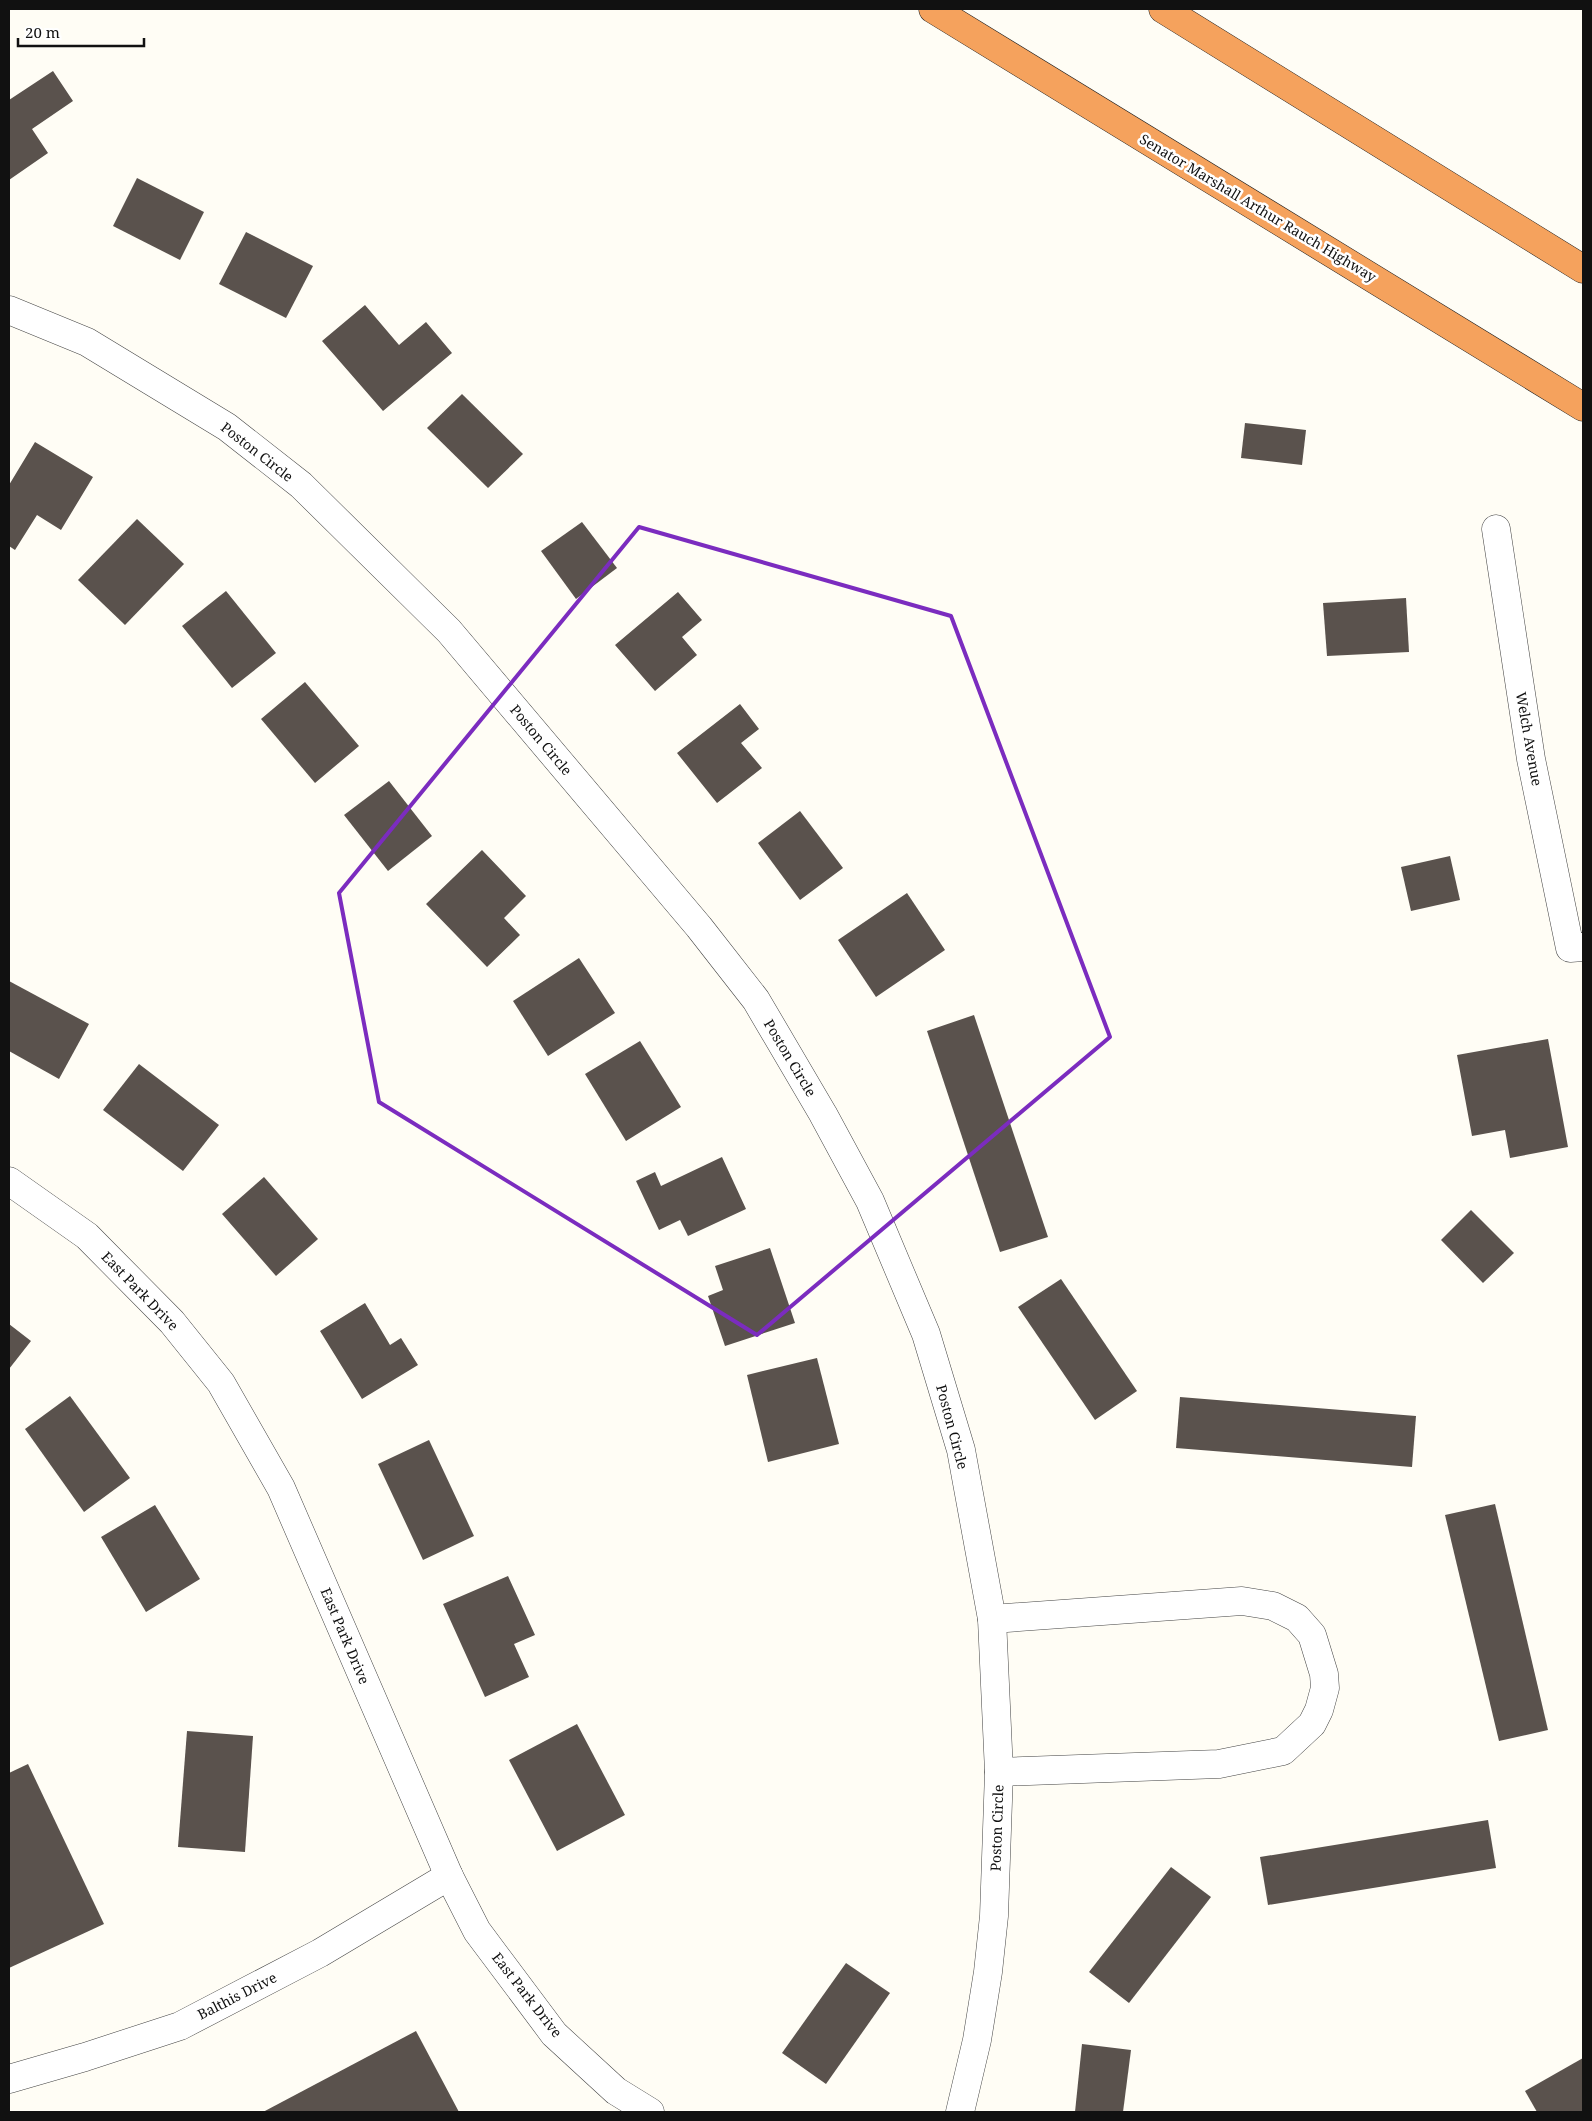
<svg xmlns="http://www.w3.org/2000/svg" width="1592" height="2121" font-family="'Noto Serif',serif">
<rect width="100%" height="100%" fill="#fffdf5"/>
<g fill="#5a524d">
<polygon points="53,71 73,101 32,129 48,153 9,180 9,100"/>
<polygon points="137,178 204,212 180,260 113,226"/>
<polygon points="246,232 313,266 286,318 219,284"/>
<polygon points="365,305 399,345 426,322 452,353 383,411 322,341"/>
<polygon points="462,394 523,454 488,488 427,428"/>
<polygon points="1245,423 1306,430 1302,465 1241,458"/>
<polygon points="35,442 93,477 61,530 37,515 15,550 9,546 9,485"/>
<polygon points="137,519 184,564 125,625 78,580"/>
<polygon points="582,522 617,568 576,599 541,551"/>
<polygon points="226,591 276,653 232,688 182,626"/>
<polygon points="678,592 702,620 682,637 697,655 655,691 615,645"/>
<polygon points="1406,598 1409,652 1327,656 1323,603"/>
<polygon points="305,682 359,746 315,783 261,719"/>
<polygon points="740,704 759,729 741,743 762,768 717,803 677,753"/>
<polygon points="389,781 432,836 388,871 344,815"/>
<polygon points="800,811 843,868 800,900 758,843"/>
<polygon points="482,850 526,896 504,918 520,935 487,967 426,904"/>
<polygon points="1450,856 1460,900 1411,911 1401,867"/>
<polygon points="907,893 945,950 876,997 838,940"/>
<polygon points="579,958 615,1013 548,1056 513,1001"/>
<polygon points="9,981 89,1024 59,1079 9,1051"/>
<polygon points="974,1015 1048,1237 1000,1252 927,1031"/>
<polygon points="1548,1039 1568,1147 1510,1158 1505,1130 1472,1136 1457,1055"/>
<polygon points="640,1041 681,1107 626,1141 585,1074"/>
<polygon points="139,1064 219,1125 183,1171 103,1110"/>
<polygon points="722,1157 746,1209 688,1236 680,1220 659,1230 636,1181 655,1172 661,1186"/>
<polygon points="264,1177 318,1239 276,1276 222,1214"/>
<polygon points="1471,1210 1514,1253 1483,1283 1441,1240"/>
<polygon points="770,1248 795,1323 725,1346 708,1296 723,1290 715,1266"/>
<polygon points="1061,1279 1137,1391 1095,1420 1018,1307"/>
<polygon points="365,1303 390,1345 401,1338 418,1365 362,1399 320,1331"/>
<polygon points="9,1324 31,1341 9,1369"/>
<polygon points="817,1358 839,1444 768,1462 747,1375"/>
<polygon points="70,1396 130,1478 84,1512 25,1429"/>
<polygon points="1180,1397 1416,1416 1412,1467 1176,1448"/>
<polygon points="429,1440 474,1536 423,1560 378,1464"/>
<polygon points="1495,1504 1548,1730 1499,1741 1445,1515"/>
<polygon points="155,1505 200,1579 146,1612 101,1537"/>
<polygon points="508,1576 535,1635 514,1644 529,1677 485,1697 443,1604"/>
<polygon points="577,1724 625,1815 557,1851 509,1760"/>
<polygon points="187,1731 253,1736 245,1852 178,1847"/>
<polygon points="28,1764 104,1924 9,1968 9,1773"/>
<polygon points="1488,1820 1496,1868 1268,1905 1260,1857"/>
<polygon points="1171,1867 1211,1897 1129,2003 1089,1972"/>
<polygon points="846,1963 890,1993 826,2084 782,2053"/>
<polygon points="416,2031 459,2112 263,2112"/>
<polygon points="1082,2044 1131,2050 1123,2112 1075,2112"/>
<polygon points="1583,2058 1583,2112 1537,2112 1525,2091"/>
</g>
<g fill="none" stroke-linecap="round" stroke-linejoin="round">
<defs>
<g id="street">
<polyline points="9,310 87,342 227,427 301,485 449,631 699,927 756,1000 823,1114 870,1201 926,1334 961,1450 992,1619 999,1772 994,1916 988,1972 977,2040 960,2112"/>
<polyline points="1496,529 1531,759 1570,948 1583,947"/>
<polyline points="9,1181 87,1236 172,1322 221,1383 281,1488 449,1876 477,1931 554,2034 616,2091 650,2112"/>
<polyline points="992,1619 1242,1601 1273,1606 1297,1618 1312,1635 1324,1674 1325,1688 1319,1710 1312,1724 1283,1751 1219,1764 999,1772"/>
<polyline points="9,2079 85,2057 180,2026 320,1953 449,1876"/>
</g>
<g id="highway">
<polyline points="933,9 1583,407"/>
<polyline points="1163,9 1583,269"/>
</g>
</defs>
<use href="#street" stroke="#444" stroke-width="29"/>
<use href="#highway" stroke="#222" stroke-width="29"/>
<use href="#street" stroke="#fff" stroke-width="28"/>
<use href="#highway" stroke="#f5a25d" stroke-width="28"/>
</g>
<path fill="none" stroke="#7b2cbf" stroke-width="4" stroke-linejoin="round" d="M639 527 951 616 1110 1037 757 1335 379 1102 339 893Z"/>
<g text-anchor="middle" stroke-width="5" stroke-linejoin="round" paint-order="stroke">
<g font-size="14" fill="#111" stroke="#fff">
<text transform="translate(1258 208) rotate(31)" y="5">Senator Marshall Arthur Rauch Highway</text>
<text transform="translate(257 452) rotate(38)" y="5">Poston Circle</text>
<text transform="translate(1529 739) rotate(80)" y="5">Welch Avenue</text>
<text transform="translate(541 740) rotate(50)" y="5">Poston Circle</text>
<text transform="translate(790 1058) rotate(59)" y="5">Poston Circle</text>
<text transform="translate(140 1291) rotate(46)" y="5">East Park Drive</text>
<text transform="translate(952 1427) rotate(75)" y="5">Poston Circle</text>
<text transform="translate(345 1636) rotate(67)" y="5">East Park Drive</text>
<text transform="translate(997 1828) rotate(-88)" y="5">Poston Circle</text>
<text transform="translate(527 1995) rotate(52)" y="5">East Park Drive</text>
<text transform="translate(237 1996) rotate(-27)" y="5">Balthis Drive</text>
</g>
</g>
<rect width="1592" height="2121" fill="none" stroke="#111111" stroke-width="20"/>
<path d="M18 38v8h126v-8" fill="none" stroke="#111111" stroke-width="2.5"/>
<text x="25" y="38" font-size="15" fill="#111111" stroke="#ffffff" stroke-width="4" paint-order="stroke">20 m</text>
</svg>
